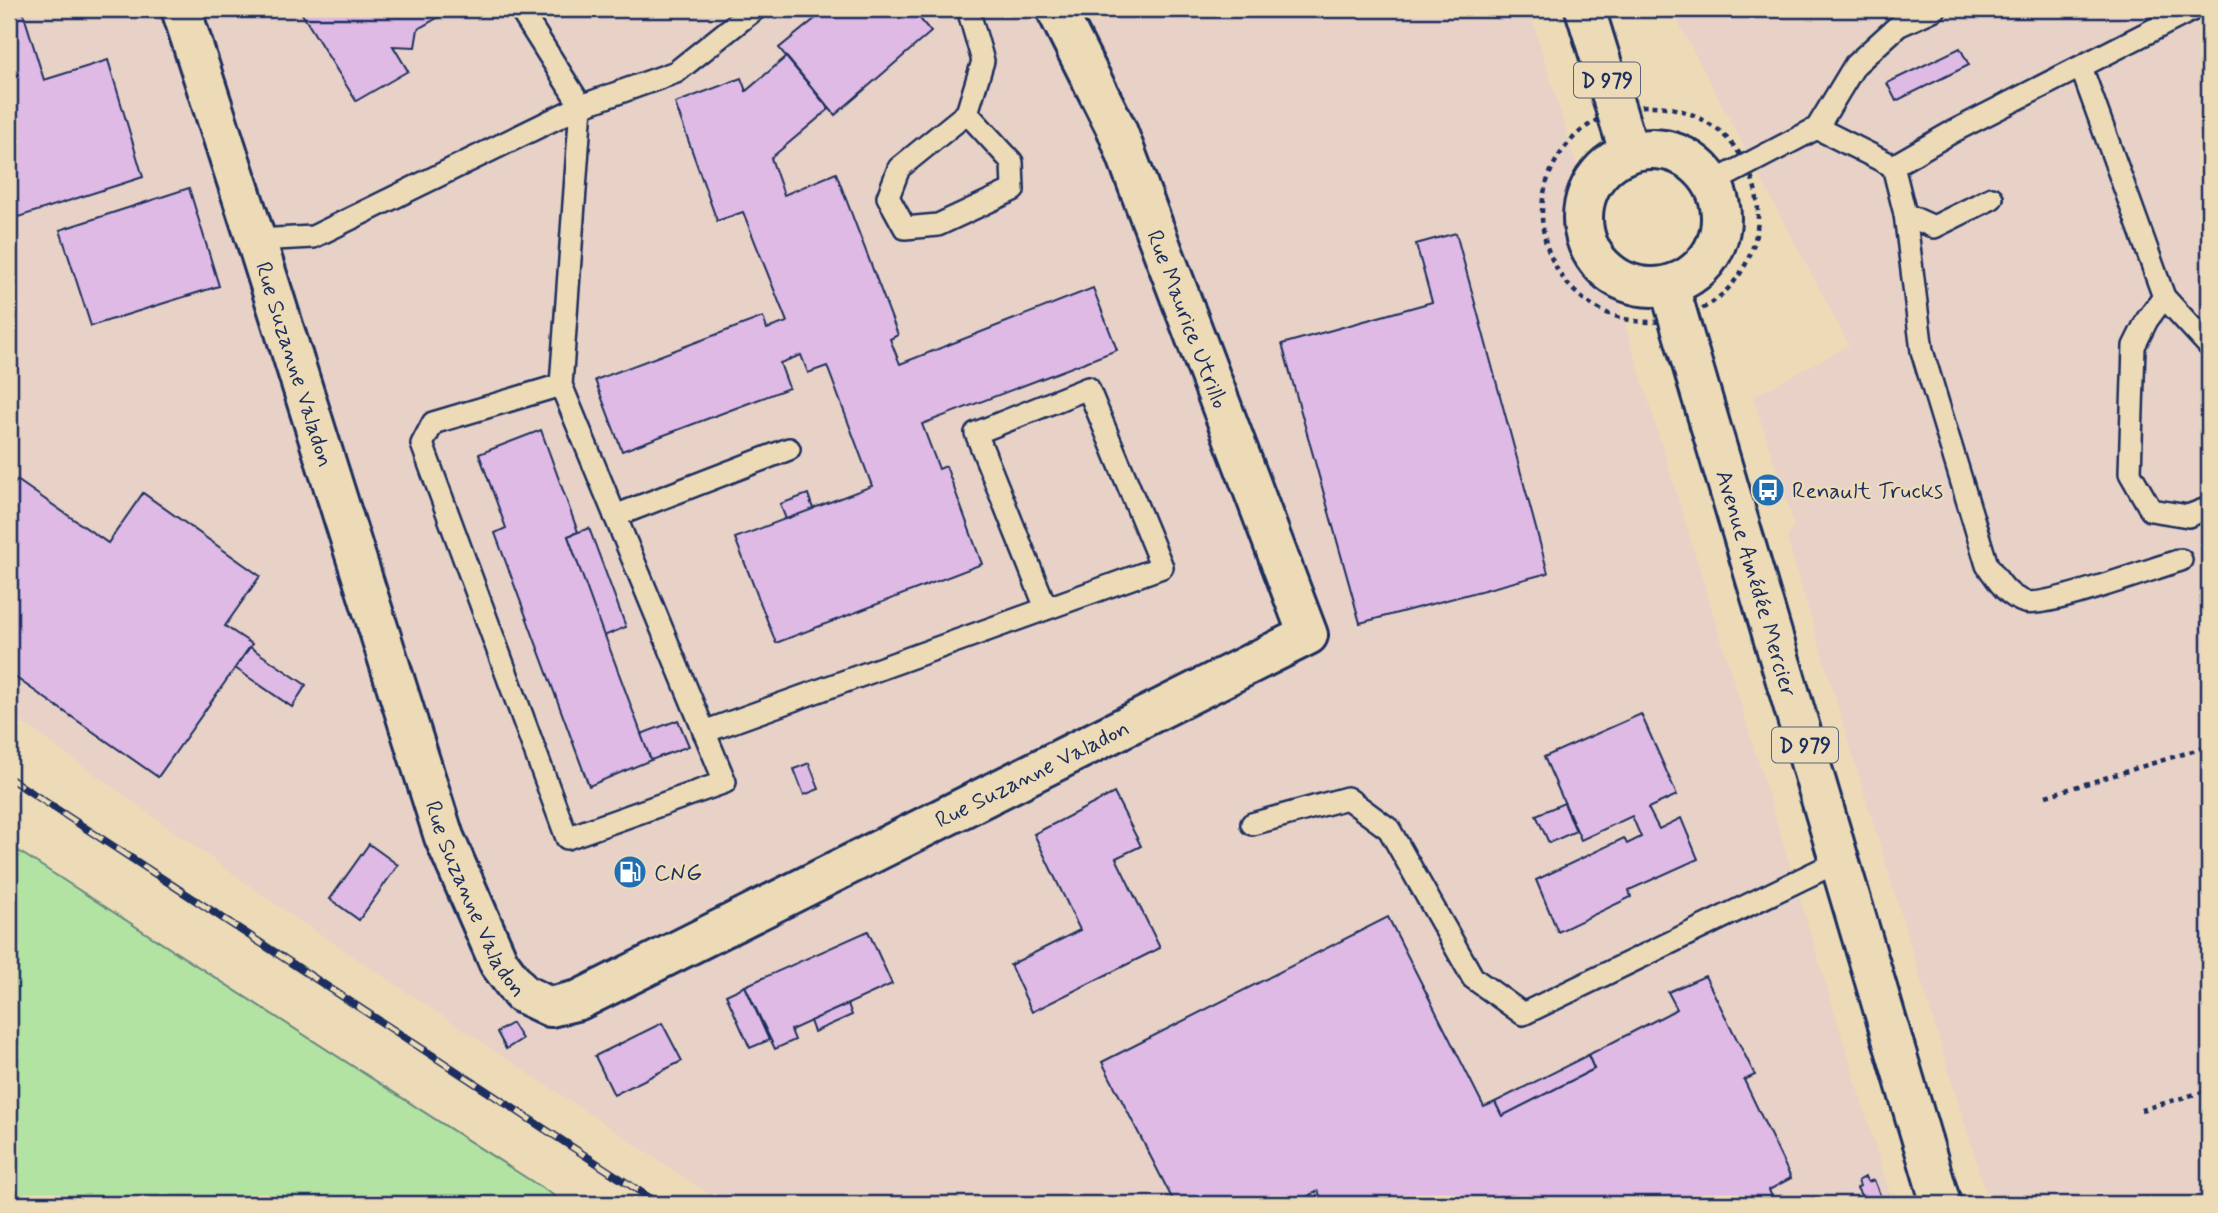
<svg xmlns="http://www.w3.org/2000/svg" width="2218" height="1213" font-family="Mynerve,sans-serif">
<rect width="100%" height="100%" fill="#eddbb8"/>
<filter id="ink" filterUnits="userSpaceOnUse"><feTurbulence type="fractalNoise" baseFrequency=".0143" numOctaves="2"/><feDisplacementMap in="SourceGraphic" scale="14" xChannelSelector="R" yChannelSelector="G"/><feConvolveMatrix kernelMatrix="1 2 1 2 8 2 1 2 1" color-interpolation-filters="sRGB"/></filter>
<g filter="url(#ink)">
<g fill="#e8d1c6">
<polygon points="9,9 1529,9 1893,1204 724,1204 275,904 9,713"/>
<polygon points="1671,9 2209,9 2209,1204 1989,1204 1787,539 1794,525 1753,397 1849,345"/>
</g>
<polygon fill="#b3e3a3" stroke="#678980" stroke-width="2" points="9,845 567,1204 9,1204"/>
<g fill="#debae5" stroke="#1b2f5e" stroke-width="2">
<polygon points="9,9 22,9 44,80 108,60 143,177 9,220"/>
<polygon points="299,9 453,9 418,29 415,47 393,46 408,71 356,101"/>
<polygon points="827,9 912,9 931,32 835,115 779,48"/>
<polygon points="1960,48 1969,65 1896,101 1887,83"/>
<polygon points="786,57 829,109 771,158 784,195 836,173 898,335 890,339 900,364 1093,288 1117,350 922,424 939,469 946,466 982,564 776,643 735,538 872,486 827,366 808,373 801,355 780,363 789,388 622,451 595,380 763,317 767,329 787,322 743,212 717,221 675,103 741,78 746,91"/>
<polygon points="189,188 219,286 91,326 60,230"/>
<polygon points="1456,233 1548,573 1360,623 1282,344 1432,302 1416,244"/>
<polygon points="541,430 578,532 568,536 651,760 589,786 495,533 506,528 479,454"/>
<polygon points="17,480 108,543 143,493 260,576 225,626 252,644 158,777 9,673 9,492"/>
<polygon points="808,494 813,509 786,519 780,504"/>
<polygon points="589,528 626,627 604,636 568,536"/>
<polygon points="250,647 306,685 292,707 235,668"/>
<polygon points="1641,714 1677,795 1648,808 1659,829 1681,818 1698,859 1629,890 1631,897 1558,932 1536,880 1624,838 1627,844 1641,837 1632,816 1581,840 1544,757"/>
<polygon points="678,720 689,746 651,760 641,734"/>
<polygon points="809,763 819,789 804,795 794,769"/>
<polygon points="1114,793 1141,846 1116,858 1160,948 1032,1012 1010,965 1080,930 1034,834"/>
<polygon points="1564,803 1576,831 1549,843 1536,815"/>
<polygon points="369,844 398,865 359,920 330,899"/>
<polygon points="1388,917 1484,1107 1495,1102 1502,1116 1594,1069 1588,1055 1677,1009 1668,992 1705,976 1755,1075 1744,1080 1791,1178 1769,1190 1773,1199 1762,1204 1324,1204 1318,1191 1292,1204 1175,1204 1102,1062"/>
<polygon points="868,931 892,984 791,1030 795,1040 775,1049 745,986"/>
<polygon points="745,986 769,1040 750,1048 726,995"/>
<polygon points="848,1004 852,1015 814,1032 810,1021"/>
<polygon points="512,1023 522,1039 506,1049 497,1032"/>
<polygon points="662,1023 682,1061 614,1095 595,1056"/>
<polygon points="1588,1055 1594,1069 1502,1116 1495,1102"/>
<polygon points="1865,1177 1868,1182 1874,1180 1881,1197 1866,1204 1857,1188 1860,1186 1858,1181"/>
</g>
<g fill="none" stroke-linecap="round" stroke-linejoin="round">
<defs>
<g id="service">
<polyline points="520,9 581,106 561,385 725,782 567,838 422,444 433,423 561,385"/>
<polyline points="2081,67 2164,297 2209,346"/>
<polyline points="967,113 1012,162 1013,190 938,225 905,228 888,197 899,168 967,113 983,61 968,9"/>
<polyline points="1817,128 1893,166 1954,131 2194,9"/>
<polyline points="1893,166 1905,214 1934,227 1992,198"/>
<polyline points="1712,183 1817,128 1855,65 1898,26 1935,9"/>
<path d="M1905 214 1922 351 1987 565C1998 580 2006 596 2025 602 2046 608 2154 568 2181 560"/>
<polyline points="256,240 313,237 581,106 676,72 755,9"/>
<polyline points="2164,297 2147,320 2134,346 2130,473 2151,510 2188,516 2209,508"/>
<polyline points="615,516 789,449"/>
<polyline points="704,732 1162,567 1088,388 976,433 1046,608"/>
<polyline points="1252,824 1347,798 1389,829 1473,978 1523,1014 1839,861"/>
</g>
<g id="minor">
<path id="s1" d="M181 9 256 240 444 837 499 963 521 993 550 1007 579 1000 1308 635 1117 130 1056 9"/>
</g>
<g id="primary">
<polyline points="1585,9 1629,152"/>
<circle cx="1652" cy="218" r="69"/>
<path id="s2" d="M1669 286 1941 1204"/>
</g>
</defs>
<use href="#service" stroke="#1b2f5e" stroke-width="26"/>
<use href="#minor" stroke="#1b2f5e" stroke-width="44"/>
<use href="#primary" stroke="#1b2f5e" stroke-width="44"/>
<g stroke="#1b2f5e" stroke-width="4.5" stroke-dasharray="5 5" stroke-linecap="butt">
<circle cx="1650" cy="214" r="108"/>
<polyline points="2046,796 2209,746"/>
<polyline points="2141,1110 2209,1090"/>
</g>
<use href="#service" stroke="#eddbb8" stroke-width="21"/>
<use href="#minor" stroke="#eddbb8" stroke-width="38"/>
<use href="#primary" stroke="#eddbb8" stroke-width="38"/>
<defs>
<polyline id="rail" points="9,778 659,1204"/>
</defs>
<use href="#rail" stroke="#1b2f5e" stroke-width="8"/>
<use href="#rail" stroke="#eddbb8" stroke-width="5" stroke-dasharray="16" stroke-linecap="butt"/>
</g>
</g>
<defs>
<symbol id="bus-disc" viewBox="-11 -11 22 22"><circle r="9.5" fill="#1f6fb2" stroke="#eddbb8"/><path d="M-5-6H5V4H4V6H2V4H-2V6H-4V4H-5ZM-3.5-4V0h7V-4ZM-3.5 1.2v1.5H-2V1.2ZM2 1.2v1.5H3.5V1.2Z" fill="#fff"/></symbol>
<symbol id="fuel-disc" viewBox="-11 -11 22 22"><circle r="9.5" fill="#1f6fb2" stroke="#eddbb8"/><path d="M-5.5-6h7V0h2V4h1.3V-2.5L3-4.5l.8-.8L6-3V5H2.5V1h-1V6h-7ZM-4.2-4.7v3.2H.2V-4.7Z" fill="#fff"/></symbol>
</defs>
<g fill-rule="evenodd">
<use href="#bus-disc" x="1749" y="471" width="38" height="38"/>
<use href="#fuel-disc" x="611" y="853" width="38" height="38"/>
</g>
<g text-anchor="middle" stroke-width="5" stroke-linejoin="round" paint-order="stroke">
<g fill="#eddbb8" stroke="#5a6379" stroke-width="2">
<rect x="1574" y="62.5" width="66" height="35" rx="5"/>
<rect x="1772" y="727.5" width="66" height="35" rx="5"/>
</g>
<g font-size="21" font-weight="bold" fill="#1b2f5e">
<text x="1607" y="87">D 979</text>
<text x="1805" y="752">D 979</text>
</g>
<g font-size="23" fill="#1b2f5e" stroke="#eddbb8">
<text transform="translate(1188 319) rotate(69)" y="8">Rue Maurice Utrillo</text>
<text dy="8" stroke="none"><textPath href="#s1" startOffset="373">Rue Suzanne Valadon</textPath></text>
<text dy="8" stroke="none"><textPath href="#s2" startOffset="310">Avenue Amédée Mercier</textPath></text>
<text dy="8" stroke="none"><textPath href="#s1" startOffset="1612">Rue Suzanne Valadon</textPath></text>
<text dy="8" stroke="none"><textPath href="#s1" startOffset="938">Rue Suzanne Valadon</textPath></text>
</g>
<g font-size="23" fill="#1b2f5e" stroke="#eddbb8" text-anchor="start">
<text x="1792" y="498">Renault Trucks</text>
<text x="654" y="880">CNG</text>
</g>
</g>
<rect width="2218" height="1213" fill="none" stroke="#eddbb8" stroke-width="35"/>
<rect x="18" y="18" width="2183" height="1178" fill="none" stroke="#1b2f5e" stroke-width="2.5" filter="url(#ink)"/>
</svg>
